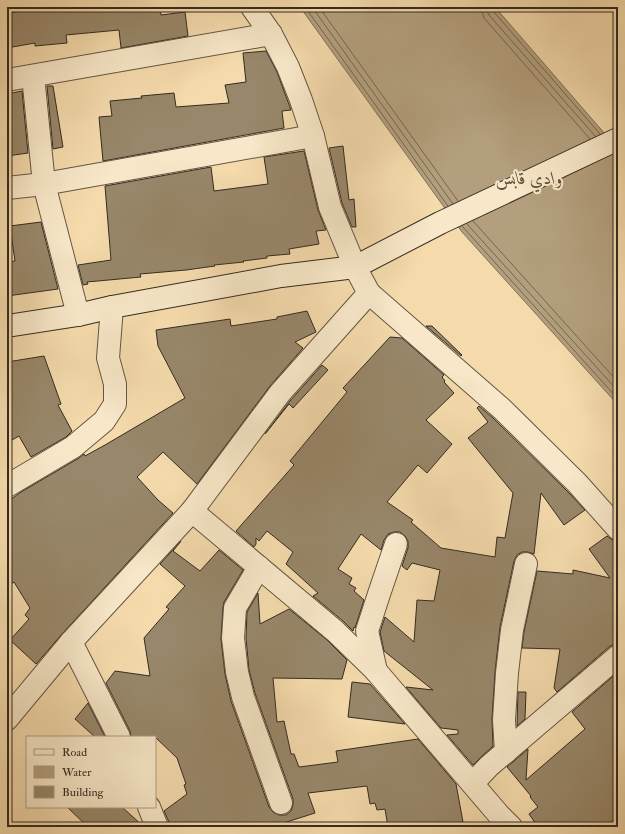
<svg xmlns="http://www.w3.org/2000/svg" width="625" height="834" font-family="'IM FELL Double Pica',Amiri,serif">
<rect width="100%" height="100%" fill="#f5dbac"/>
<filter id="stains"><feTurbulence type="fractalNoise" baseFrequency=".005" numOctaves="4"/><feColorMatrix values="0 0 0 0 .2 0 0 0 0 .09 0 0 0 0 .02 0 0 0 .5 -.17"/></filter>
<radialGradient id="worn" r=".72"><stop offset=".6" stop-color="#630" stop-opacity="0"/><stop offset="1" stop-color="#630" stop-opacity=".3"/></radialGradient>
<polygon fill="#b39f7d" stroke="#807159" points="300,7 495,7 618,149 618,405 462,232"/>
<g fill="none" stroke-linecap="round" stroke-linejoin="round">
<g stroke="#746550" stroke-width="1">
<polyline points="305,7 448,206"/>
<polyline points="312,7 453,204"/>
<polyline points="319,7 458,201"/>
<polyline points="481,7 482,12 484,18 590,139"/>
<polyline points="487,7 487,11 489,15 595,136"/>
<polyline points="492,7 493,11 600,134"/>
<polyline points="473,221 618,382"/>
<polyline points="467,224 618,391"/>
<polyline points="462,226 618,399"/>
</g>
</g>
<g fill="#98876a" stroke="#342b22">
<polygon points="67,7 160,7 161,15 185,12 188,36 121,48 119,30 66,35 67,43 35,46 35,43 7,48 7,21 11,20 10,13 27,10"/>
<polygon points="266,51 277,72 291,110 282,111 284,128 103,161 99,117 112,116 110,101 142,98 141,96 174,93 176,107 229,103 225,85 246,82 243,53"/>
<polygon points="47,86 53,86 63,147 53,149"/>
<polygon points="22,91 28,153 7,156 7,94"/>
<polygon points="343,146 349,200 354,199 356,227 352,227 342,203 329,148"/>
<polygon points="304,151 318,210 326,230 316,231 319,244 289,249 290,254 267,256 267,258 243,261 244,262 214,265 215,266 186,270 140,274 141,277 87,282 88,284 83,285 78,265 111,260 105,186 211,167 214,191 268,184 264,157"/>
<polygon points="41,222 58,289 7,296 7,262 15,261 10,226"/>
<polygon points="307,311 316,332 295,342 303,348 270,386 197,484 163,452 137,477 158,500 173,513 62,634 36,664 10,640 29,619 25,615 30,608 14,582 7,587 7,502 21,492 79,458 84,454 85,456 105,445 185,398 158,346 156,330 230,319 231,326 277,319 277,317"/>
<polygon points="426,326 432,326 462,355 461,356"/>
<polygon points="390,337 402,338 444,375 442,377 445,381 444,382 454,393 426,420 452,444 427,473 418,465 387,502 413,520 411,522 441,548 495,557 497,537 505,538 513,493 468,438 488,422 477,408 479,406 493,418 568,492 585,510 564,525 541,493 534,554 528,552 522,552 517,555 514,561 500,627 495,672 492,719 493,746 481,757 473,765 447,735 458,734 458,730 441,728 406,687 433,690 384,651 380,632 385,617 414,642 417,600 434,601 440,570 412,563 407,570 402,566 408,548 408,541 405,536 400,532 394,532 388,534 384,540 381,550 361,534 338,569 352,578 349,584 356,588 354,591 364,600 355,628 354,627 353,631 343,621 313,596 318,593 286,564 293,552 267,531 259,541 256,538 256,544 254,547 236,531 294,465 290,461 347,392 343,388"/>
<polygon points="44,356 61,404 58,405 72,431 66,437 31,457 19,436 12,440 7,430 7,362"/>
<polygon points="322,365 328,370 293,408 289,404 265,434 290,401"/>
<polygon points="607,536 614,541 618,541 618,644 615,644 610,646 557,692 554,688 560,649 522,648 524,632 537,571 573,574 573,570 610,578 589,549"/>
<polygon points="181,541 173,551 200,571 219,550 243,570 224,602 223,607 221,639 225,674 231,701 269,807 273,812 279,815 286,815 291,811 293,805 293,799 255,693 249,670 246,638 247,612 258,593 260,624 289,609 327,640 347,660 342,679 273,678 277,722 284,721 291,754 294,754 299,767 338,762 336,751 418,739 456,784 463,822 433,827 388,827 385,809 377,810 375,803 370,804 367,786 308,793 315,813 271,827 169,827 169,822 164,811 187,794 184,785 186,784 177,758 155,737 131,737 130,731 106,683 115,671 150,676 144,638 169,609 166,607 185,586 160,564"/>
<polygon points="618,672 618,816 604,827 538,827 529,814 538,807 530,797 531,796 507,767 528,749 526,780 585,729 572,712"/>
<polygon points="352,682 370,684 405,724 348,717"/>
<polygon points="518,692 526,692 525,719 517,726"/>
<polygon points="88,703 105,737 95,737 75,719"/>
<polygon points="67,807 122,807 144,827 88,827"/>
</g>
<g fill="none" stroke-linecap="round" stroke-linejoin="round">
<defs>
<g id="street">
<polyline points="33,76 44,184 78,315"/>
<polyline points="7,80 271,34"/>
<polyline points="7,188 44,184 313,136"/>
<polyline points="369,293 502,409 577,483 618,529"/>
<polyline points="7,486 73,447 104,421 115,404 115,384 108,358 112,307"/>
<polyline points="192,511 335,631 376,671 499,815 511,827"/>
<polyline points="259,567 235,608 233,638 237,672 243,697 281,803"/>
<polyline points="71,642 119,737"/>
<polyline points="376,671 367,631 379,594 396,544"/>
<polyline points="7,719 71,642 192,511 280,393 369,293 355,267 330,207 313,136 301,100 288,67 271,34 252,7"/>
<polyline points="506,752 504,720 507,673 512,630 526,564"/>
<polyline points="473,783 489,766 618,656"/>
<polyline points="149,807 157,827"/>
</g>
<polyline id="secondary" points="7,326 78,315 112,307 281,276 355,267 440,223 618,139"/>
</defs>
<use href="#street" stroke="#645744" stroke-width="24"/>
<use href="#secondary" stroke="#342b22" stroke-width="24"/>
<use href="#street" stroke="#f8e8c9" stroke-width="22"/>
<use href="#secondary" stroke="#f8e8c9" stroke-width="22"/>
</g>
<g text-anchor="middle" stroke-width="4" stroke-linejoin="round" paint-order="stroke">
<g font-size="18" font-style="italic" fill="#5a4e3d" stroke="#f8e8c9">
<text x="529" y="184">وادي قابس</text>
</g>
</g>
<rect width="625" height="834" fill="none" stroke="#f5dbac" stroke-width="24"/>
<rect x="8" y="8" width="609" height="818" fill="none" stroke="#342b22" stroke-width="2"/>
<rect x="12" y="12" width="601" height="810" fill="none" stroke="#342b22"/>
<rect x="26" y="736" width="130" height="72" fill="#f8e8c9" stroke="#aa9c86"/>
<rect x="34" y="749" width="20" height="6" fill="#f8e8c9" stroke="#aa9c86"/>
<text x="62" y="756" font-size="12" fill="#342b22">Road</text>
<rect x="34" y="766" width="20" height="12" fill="#b39f7d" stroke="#aa9c86"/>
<text x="62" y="776" font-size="12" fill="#342b22">Water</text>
<rect x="34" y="786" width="20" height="12" fill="#98876a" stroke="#aa9c86"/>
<text x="62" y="796" font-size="12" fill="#342b22">Building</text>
<rect width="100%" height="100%" filter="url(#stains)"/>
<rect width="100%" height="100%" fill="url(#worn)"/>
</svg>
